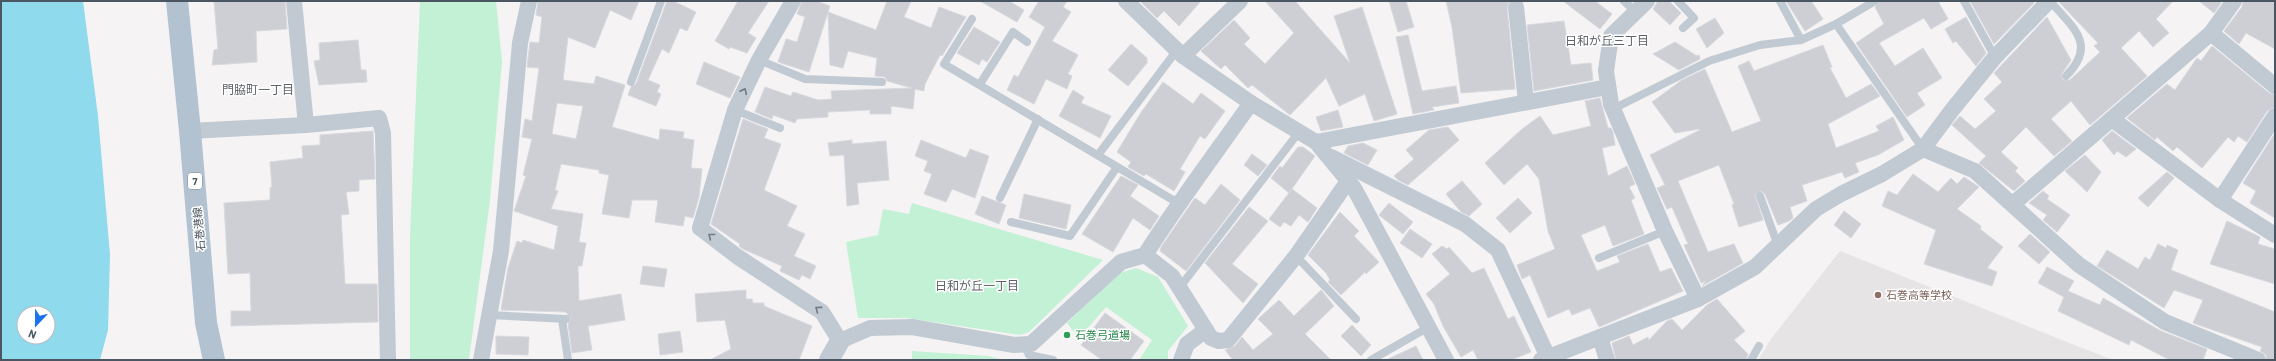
<svg xmlns="http://www.w3.org/2000/svg" width="2276" height="361" font-family="Barlow,'Noto Sans JP',sans-serif">
<rect width="100%" height="100%" fill="#f5f3f3"/>
<polygon fill="#e6e4e5" points="1840,251 2072,344 2113,360 1758,360 1771,339"/>
<g fill="#c3f1d5">
<polygon points="420,1 496,1 502,62 490,200 469,360 410,360 410,236"/>
<polygon points="912,203 1103,260 1029,332 1020,335 907,318 858,318 846,242 878,235 883,209 909,214"/>
<polygon points="1136,268 1158,277 1188,326 1168,351 1168,360 1139,360 1152,340 1106,307 1079,338 1067,323 1120,273"/>
<polygon points="912,351 988,356 1004,360 912,360"/>
</g>
<path fill="#90daee" fill-rule="evenodd" d="M1 1H83L98 116 110 255 108 330 100 360H1ZM24 313H48V337H24Z"/>
<g fill="#cdcfd5" stroke="#d7d9de" fill-rule="evenodd">
<polygon points="214,1 285,1 287,29 256,31 257,62 212,65 214,50 218,49"/>
<path d="M538 1H639L631 20 610 10 595 48 568 37 563 80 594 84 596 76 625 85 612 127 659 140 660 129 684 132 683 138 694 140 691 168 702 169 699 197 693 218 685 216 683 226 655 222 658 200H632L629 218 602 214 609 175 599 173V170L561 164 555 190 558 191 551 209 583 214 579 242 586 243 582 266H578L579 301 621 294 625 320 588 326 592 350 572 353 568 324 571 319 566 312 501 310 508 268 517 241 522 243 523 240 554 250 558 226 514 211 526 176 523 175 532 139 522 137 525 119 532 121 539 68 527 67 530 42 539 43 542 17 536 15ZM557 103 583 106 576 139 552 134Z"/>
<polygon points="667,1 673,1 696,12 687,31 680,28 669,53 662,49 648,80 660,85 657,92 661,94 656,106 628,95 631,87 636,84"/>
<polygon points="738,1 769,1 748,33 756,38 747,53 730,47 729,49 715,41"/>
<polygon points="802,1 816,1 830,6 828,12 876,30 887,1 911,1 904,17 931,28 939,7 966,17 942,56 940,55 925,84 924,91 915,89 913,109 891,106 891,114 870,114 870,110 828,112 828,117 797,119 795,123 773,115 772,119 755,112 765,87 791,96 793,92 818,100 832,99 831,91 912,88 887,81 885,77 875,76 877,58 848,51 843,68 830,65 828,12 809,72 778,62 786,39 797,42 805,17 797,14"/>
<polygon points="980,1 1009,1 1024,10 1017,22"/>
<polygon points="1039,1 1067,1 1063,7 1071,12 1052,41 1078,55 1068,74 1072,76 1067,89 1046,79 1034,104 1007,90 1014,75 1018,77 1045,27 1029,17"/>
<polygon points="1140,1 1201,1 1179,26 1164,11 1157,18"/>
<polygon points="1265,1 1295,1 1350,63 1334,16 1362,7 1397,114 1374,121 1365,94 1339,106 1326,78 1290,115 1252,85 1248,88 1225,65 1221,69 1201,51 1234,20 1250,38 1244,44 1265,64 1294,33"/>
<polygon points="1389,1 1406,1 1414,27 1398,32"/>
<polygon points="1446,1 1509,1 1507,8 1515,89 1461,93 1452,27"/>
<polygon points="1563,1 1595,1 1612,14 1600,29"/>
<polygon points="1658,1 1669,1 1681,13 1670,25 1653,9"/>
<polygon points="1786,1 1811,1 1823,19 1805,31"/>
<polygon points="1880,1 1938,1 1948,19 1931,29 1924,18 1879,43 1895,66 1923,48 1942,78 1917,93 1925,105 1907,117 1856,43 1884,24 1875,7"/>
<polygon points="1970,1 2033,1 2034,3 1994,44"/>
<polygon points="2058,1 2173,1 2156,19 2169,33 2163,38 2153,47 2139,31 2121,48 2147,76 2090,125 2071,101 2051,119 2072,141 2054,156 2026,127 2001,152 2018,168 2015,171 2025,181 2014,191 1979,163 1986,156 1952,125 1960,116 1975,129 1996,111 1984,99 2002,82 1994,73 2047,17 2071,60 2061,75 2063,80 2070,80 2100,52 2094,46 2098,43"/>
<polygon points="2199,1 2219,1 2221,3 2214,13"/>
<polygon points="2243,1 2275,1 2275,49 2246,33 2239,44 2224,31 2242,7"/>
<polygon points="1966,17 1986,53 1976,66 1956,41 1953,43 1945,29"/>
<polygon points="1715,18 1724,33 1707,48 1696,29"/>
<polygon points="1564,21 1571,65 1591,63 1593,80 1534,91 1527,25"/>
<polygon points="974,27 1000,42 987,62 982,59 979,65 957,53"/>
<polygon points="1408,35 1422,91 1456,86 1459,103 1432,107 1434,110 1413,114 1396,37"/>
<polygon points="358,40 361,70 366,70 367,82 319,85 314,61 320,60 319,43"/>
<polygon points="1675,42 1697,56 1699,55 1700,59 1679,70 1653,54"/>
<polygon points="1131,44 1147,58 1147,63 1128,86 1108,70"/>
<polygon points="1823,45 1832,67 1830,68 1846,98 1871,84 1880,96 1828,124 1836,148 1879,131 1876,126 1893,117 1904,140 1878,155 1855,163 1859,172 1845,178 1842,172 1802,185 1807,201 1790,207 1793,218 1789,221 1778,225 1765,194 1761,191 1755,195 1763,220 1739,227 1732,205 1734,204 1719,165 1678,181 1708,252 1734,244 1743,263 1702,286 1706,281 1701,283 1684,245 1688,244 1672,207 1667,209 1657,188 1665,185 1650,155 1700,130 1699,129 1675,133 1652,102 1682,80 1705,69 1732,132 1761,121 1738,66 1749,61 1754,71"/>
<polygon points="2212,46 2269,93 2275,95 2275,107 2267,111 2247,142 2238,136 2234,142 2228,137 2202,168 2177,147 2173,151 2157,137 2155,140 2127,118 2167,84 2175,90 2197,58 2201,61"/>
<polygon points="704,62 740,77 730,98 696,84"/>
<polygon points="1163,82 1193,104 1201,93 1225,111 1205,139 1200,136 1180,169 1185,172 1174,191 1146,174 1144,176 1128,167 1131,162 1117,152 1140,114"/>
<polygon points="1073,90 1084,97 1081,103 1111,116 1100,138 1059,116"/>
<polygon points="1600,98 1608,128 1611,128 1613,132 1615,145 1602,148 1608,176 1627,166 1635,184 1629,187 1635,198 1631,200 1644,234 1613,246 1605,225 1581,235 1597,271 1620,262 1617,256 1648,244 1660,272 1671,268 1683,291 1599,327 1590,308 1572,315 1569,309 1548,318 1530,275 1522,279 1517,265 1555,249 1548,231 1539,179 1527,164 1504,185 1485,163 1522,129 1540,116 1553,135 1591,126 1585,101"/>
<polygon points="1338,110 1343,127 1321,131 1316,117"/>
<polygon points="743,119 768,129 764,138 781,144 764,190 797,206 787,226 805,234 794,256 816,266 810,279 802,275 799,280 780,271 782,266 743,249 739,246 740,244 711,224"/>
<polygon points="1448,127 1459,140 1408,185 1398,180 1394,176 1414,159 1406,150 1429,130"/>
<polygon points="373,131 375,179 359,180 359,191 346,192 349,214 341,215 345,284 377,284 378,322 231,326 231,311 251,311 250,273 228,274 224,203 270,200 270,188 272,187 270,162 303,158 302,146 320,145 320,135"/>
<polygon points="2112,131 2136,149 2126,157 2117,151 2114,155 2102,140"/>
<polygon points="2275,133 2275,218 2250,203 2256,191 2243,183"/>
<polygon points="852,140 852,144 886,141 889,180 857,183 859,204 847,206 844,155 830,156 828,143"/>
<polygon points="921,140 966,158 970,149 989,156 975,198 952,189 946,202 924,194 932,174 924,171 928,161 915,156"/>
<polygon points="1363,143 1377,150 1368,165 1344,153 1348,146"/>
<polygon points="1298,147 1303,147 1315,156 1289,193 1271,178 1280,166 1282,168"/>
<polygon points="1252,154 1267,165 1258,176 1244,165"/>
<polygon points="2085,155 2101,172 2087,192 2065,171"/>
<polygon points="2167,172 2174,178 2148,207 2138,198"/>
<polygon points="1913,174 1938,192 1951,178 1957,184 1964,177 1979,187 1957,209 1981,226 1980,229 2003,247 1987,268 1997,272 1992,286 1924,264 1936,230 1882,206 1888,191 1897,195"/>
<polygon points="1121,176 1138,185 1130,196 1159,216 1150,230 1133,218 1113,252 1082,234"/>
<polygon points="1462,181 1482,204 1469,216 1461,212 1446,194"/>
<polygon points="1221,184 1240,200 1186,271 1160,251 1161,247 1195,198 1205,205"/>
<polygon points="1292,189 1317,208 1308,222 1299,215 1291,226 1284,222 1280,227 1269,219"/>
<polygon points="2043,191 2049,196 2047,199 2070,215 2057,232 2043,220 2047,215 2029,203"/>
<polygon points="1024,194 1071,205 1066,229 1019,218"/>
<polygon points="982,196 1006,205 999,224 975,214"/>
<polygon points="1518,198 1532,213 1510,233 1496,218"/>
<polygon points="1389,203 1413,222 1403,234 1379,215"/>
<polygon points="1249,207 1268,221 1232,264 1258,284 1243,303 1205,263"/>
<polygon points="1844,211 1861,224 1851,238 1834,225"/>
<polygon points="1340,212 1359,231 1354,236 1379,262 1366,274 1365,272 1341,295 1328,282 1330,280 1326,273 1308,255"/>
<polygon points="2227,221 2260,237 2258,244 2275,249 2275,284 2210,264"/>
<polygon points="1410,229 1432,244 1422,258 1400,243"/>
<polygon points="2030,234 2050,252 2039,264 2018,246"/>
<polygon points="2158,244 2166,248 2167,245 2178,250 2171,270 2275,312 2275,360 2267,360 2266,355 2260,351 2262,347 2193,323 2203,300 2174,290 2164,308 2097,266 2107,250 2138,269 2145,257 2150,260"/>
<polygon points="1442,246 1447,249 1449,247 1472,273 1484,268 1508,319 1514,316 1531,352 1511,360 1478,360 1473,350 1461,357 1443,326 1434,304 1426,294 1450,274 1432,254"/>
<polygon points="643,266 667,269 664,287 640,284"/>
<polygon points="2047,267 2074,281 2068,291 2100,305 2103,298 2161,331 2207,349 2203,360 2170,360 2131,340 2129,345 2058,311 2064,297 2038,283"/>
<polygon points="746,290 746,299 752,299 753,303 764,303 764,306 812,326 799,360 710,360 731,349 725,320 697,322 695,294"/>
<polygon points="1321,290 1334,306 1305,334 1331,360 1233,360 1225,350 1235,346 1242,337 1253,350 1273,334 1258,319 1279,300 1294,316"/>
<polygon points="1717,299 1745,331 1734,340 1748,354 1746,360 1616,360 1612,343 1629,336 1633,345 1648,337 1649,340 1667,321 1672,319 1682,330 1707,305"/>
<polygon points="1105,313 1144,341 1130,360 1102,360 1081,345"/>
<polygon points="1352,325 1371,345 1361,356 1341,336"/>
<polygon points="680,331 683,352 660,355 658,334"/>
<polygon points="496,336 529,337 528,355 496,354"/>
<polygon points="1416,346 1423,360 1386,360"/>
</g>
<g fill="none" stroke-linecap="round" stroke-linejoin="round">
<g stroke="#c1cad2" stroke-width="8">
<polyline points="1624,1 1636,12"/>
<polyline points="1678,1 1694,18 1683,28"/>
<polyline points="1780,1 1801,40"/>
<polyline points="1964,1 1995,57"/>
<path d="M2050 1C2072 27 2098 44 2066 76"/>
<polyline points="972,19 944,64 1178,203"/>
<polyline points="1836,24 1923,149"/>
<polyline points="759,60 805,79 882,82"/>
<polyline points="631,82 661,1"/>
<polyline points="980,84 1013,32 1027,42"/>
<polyline points="1613,109 1709,61 1760,45 1801,40 1836,24 1875,1"/>
<polyline points="735,110 780,128"/>
<polyline points="1098,155 1177,50"/>
<polyline points="1760,196 1778,246"/>
<polyline points="1000,198 1038,119"/>
<polyline points="1011,222 1070,236 1117,167"/>
<polyline points="1296,256 1356,319"/>
<polyline points="1599,258 1665,231"/>
<polyline points="1180,287 1299,132"/>
<polyline points="490,315 566,319"/>
<polyline points="562,319 568,360"/>
<polyline points="1024,345 1029,355 1053,360"/>
<polyline points="1371,360 1427,328"/>
<polyline points="1751,360 1759,346"/>
</g>
<g stroke="#c1cad2" stroke-width="16">
<polyline points="294,1 306,125"/>
<path d="M793 1 759 60 735 110 700 228 738 257 822 312 840 341 870 328 912 327 1014 345 1031 344 1121 262 1145 255C1178 203 1215 154 1251 103"/>
<polyline points="1126,1 1183,56 1251,103 1316,142 1354,188 1446,360"/>
<polyline points="1647,1 1611,36 1606,71 1611,104 1665,231 1698,299"/>
<polyline points="1516,7 1526,102"/>
<polyline points="2211,33 2275,86"/>
<polyline points="1183,56 1240,1"/>
<polyline points="2112,119 2220,200 2275,235"/>
<polyline points="190,131 306,125 379,118 383,133 388,360"/>
<polyline points="1316,142 1608,87"/>
<polyline points="1923,149 1975,171 2079,265 2165,322 2258,360"/>
<polyline points="1331,157 1465,224 1498,250 1548,357"/>
<polyline points="2220,200 2275,116"/>
<polyline points="2013,204 2211,33 2234,1"/>
<polyline points="1145,255 1172,276 1211,338 1219,341 1228,340 1296,256 1348,181"/>
<polyline points="1600,337 1607,360"/>
<polyline points="481,360 501,251 520,43 529,1"/>
<polyline points="1181,360 1187,344 1206,330"/>
<polyline points="1541,360 1698,299 1755,267 1816,209 1841,194 1882,174 1923,149 1952,110 1995,57 2049,1"/>
</g>
<polyline stroke="#c1cad2" stroke-width="20" points="829,360 840,341"/>
<polyline stroke="#b3c2d1" stroke-width="22" points="177,1 190,131 206,323 214,360"/>
</g>
<defs><path id="oneway-chevron" d="M-2-3.5L2.5 0L-2 3.5" fill="none" stroke-width="1.6" stroke-linecap="round" stroke-linejoin="round"/></defs>
<g stroke="#6e7983">
<use href="#oneway-chevron" transform="translate(744 91) rotate(-64)"/>
<use href="#oneway-chevron" transform="translate(711 236) rotate(-142)"/>
<use href="#oneway-chevron" transform="translate(818 309) rotate(-143)"/>
</g>
<circle fill="#8d6e63" stroke="#fff" stroke-width="1.5" cx="1878" cy="295" r="4"/>
<circle fill="#2e9e5b" stroke="#fff" stroke-width="1.5" cx="1067" cy="335" r="4"/>
<g text-anchor="middle" stroke-width="3" stroke-linejoin="round" paint-order="stroke">
<rect fill="#fff" stroke="#808990" stroke-width="1" x="188" y="173" width="14" height="16" rx="3"/>
<g font-size="10" font-weight="bold" fill="#4a5661">
<text x="195" y="185">7</text>
</g>
<g font-size="11" fill="#4a5661" stroke="#fff">
<text transform="translate(199 229) rotate(-95)" y="4">石巻港線</text>
</g>
<g font-size="11" fill="#785e54" stroke="#fff" text-anchor="start">
<text x="1886" y="299">石巻高等学校</text>
</g>
<g font-size="11" fill="#27864d" stroke="#fff" text-anchor="start">
<text x="1075" y="339">石巻弓道場</text>
</g>
<g font-size="12" fill="#5f6368" stroke="#fff">
<text x="1607" y="45">日和が丘三丁目</text>
<text x="258" y="94">門脇町一丁目</text>
<text x="977" y="290">日和が丘一丁目</text>
</g>
</g>
<rect width="2276" height="361" fill="none" stroke="#4a5661" stroke-width="4"/>
<g transform="translate(36 325) rotate(202)"><circle r="19" fill="#ffffff" stroke="#b7bbc0"/>
<path d="M0-3L7 15L0 10L-7 15Z" fill="#1a73e8"/>
<text y="-6" font-size="11" font-weight="bold" text-anchor="middle" fill="#4a5661">N</text>
</g>
</svg>
